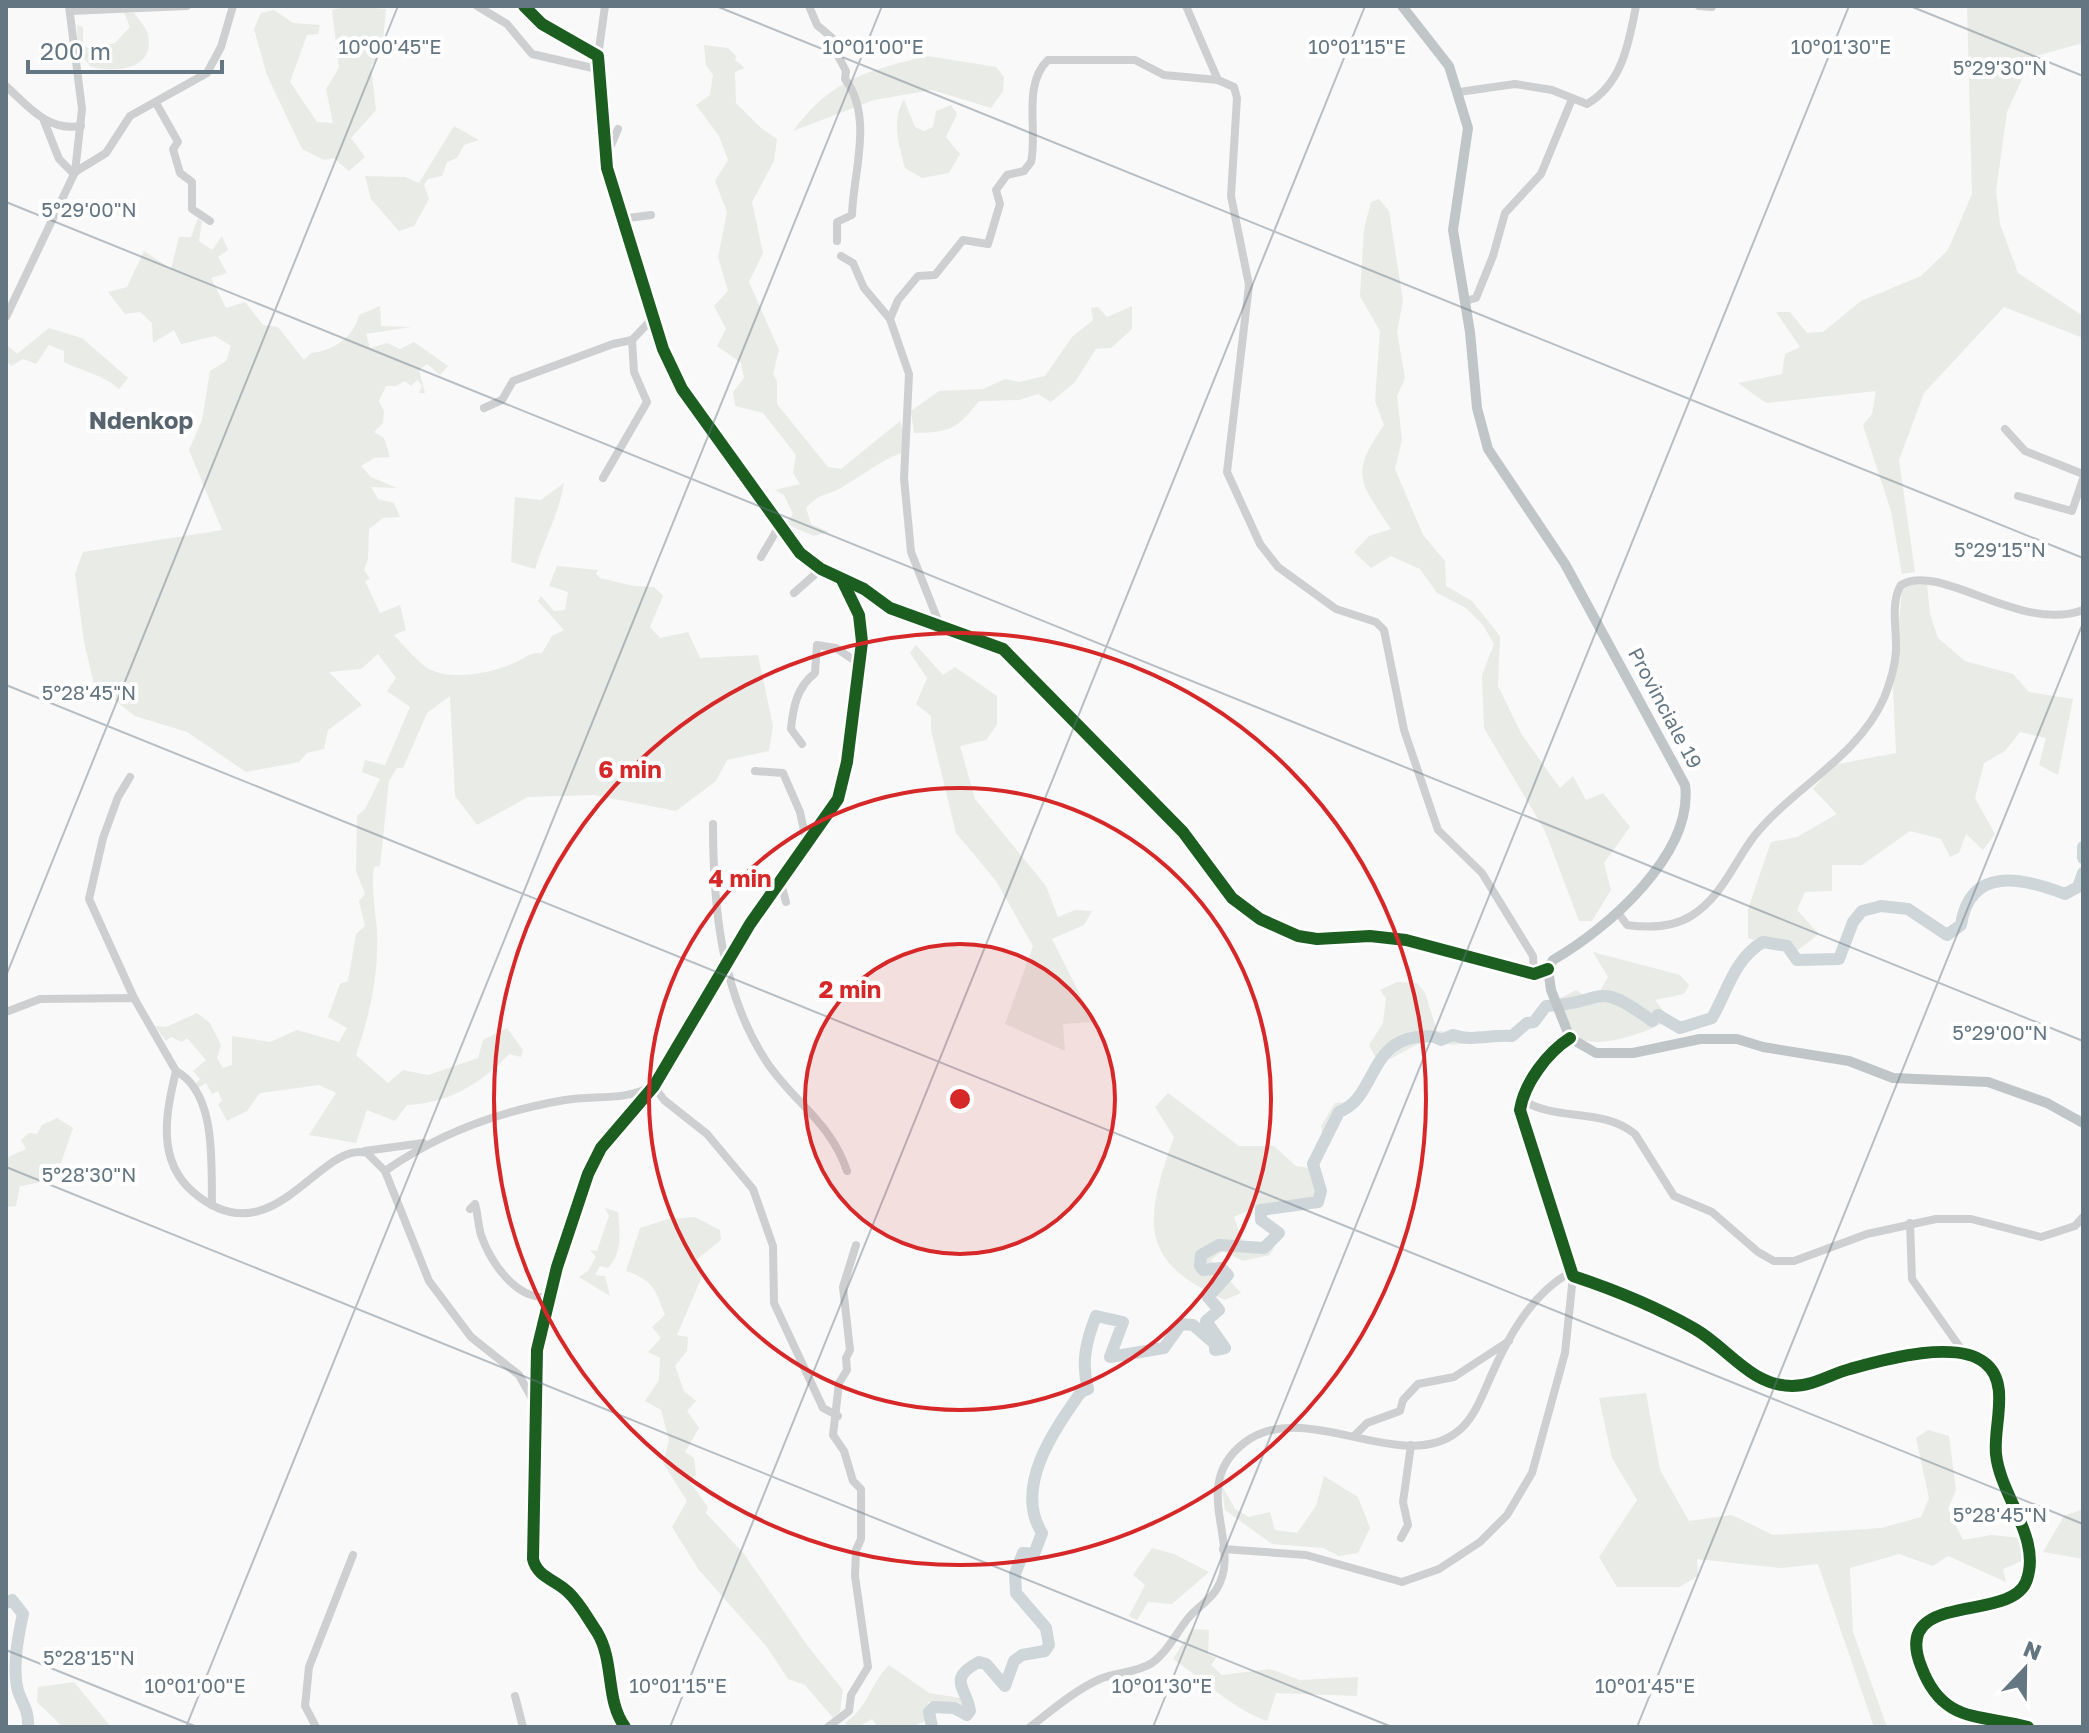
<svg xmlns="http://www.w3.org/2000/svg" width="2089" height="1733" font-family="'Golos Text',sans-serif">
<rect width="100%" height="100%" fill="#f9f9f9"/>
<g fill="#e8ebe6">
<polygon points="350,6 386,9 382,52 371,66 376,110 351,138 365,157 349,171 334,158 324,160 302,149 267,75 254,29 261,13 274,10 293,23 320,25 318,34 307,35 290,82 317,122 333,123 326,89 339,68 332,10"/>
<polygon points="1967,6 2083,6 2083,43 2032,57 2007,112 1996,191 2000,224 2018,273 2083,316 2083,338 2004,307 1924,393 1899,460 1915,572 1902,574 1891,511 1863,425 1872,414 1876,391 1766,403 1738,383 1782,374 1785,354 1800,347 1776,312 1790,312 1807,333 1823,332 1861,301 1921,276 1948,250 1972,194"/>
<path d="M124 12 134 13C138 19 147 28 148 35 155 70 116 73 91 67L78 52 77 25 83 27V45L90 49 115 43 130 27Z"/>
<path d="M704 45 728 48 736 56 735 60 745 68 735 72 736 103 761 128 777 139 774 161 752 202 763 253 749 282 779 350 773 374 777 381V404L828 467 841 469 900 421 906 439 901 453C878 462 864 474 844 486 827 497 823 490 806 508L811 524 829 532 814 536 786 524 793 514 784 495 775 490 800 484 793 473 796 455 763 413 735 406 733 392 744 378 741 363 717 346 726 329 714 306 728 291 718 257 727 212 715 181 728 160 719 136 696 105 710 95 713 75 706 65Z"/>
<path d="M928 56 996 67 1004 77 1003 91 991 108 932 90 874 100 793 131C831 79 869 70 928 56Z"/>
<path d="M904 99 915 127 924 131 933 127 936 111 951 105 957 114 946 137 960 154 949 173 922 178 905 168C899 144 891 121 904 99Z"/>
<polygon points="454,126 479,140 464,145 457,158 447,162 442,176 428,179 424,185 429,199 414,226 399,231 371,199 365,176 405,177 419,183"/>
<path d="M1379 199 1389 211 1403 301 1397 332 1405 378 1397 396 1402 440 1395 469 1423 535 1445 561 1446 586 1472 601 1500 636 1498 686 1522 735 1560 788 1573 776 1586 800 1603 793 1630 827 1604 863 1611 890 1592 921H1579L1545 831 1484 728 1482 675 1494 644 1483 625 1466 608 1437 593 1420 569 1391 556 1371 568 1354 552 1369 536 1391 529C1360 482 1349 475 1384 425L1375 401 1380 331 1360 296 1364 229 1371 202Z"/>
<path d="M198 218 202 222 199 241 212 250 222 236 228 250 218 257 227 273 211 278 226 308 245 302 263 325 278 327 304 360 311 353C333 351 354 337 359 315L380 306 381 326 411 327 366 334 370 348 387 343 400 349 414 342 448 366 440 375 427 364 419 370 425 393H419L422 386 417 380 411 386 405 381 396 386H386L379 401 384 411 383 423 374 432 384 438 390 457 374 458 361 466 371 477 397 488 371 487 378 499 394 503 400 517 383 518 369 529 368 559 364 570 370 579 365 581 380 613 400 605 406 630 394 635C401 643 421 665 429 669 451 681 493 673 514 663 526 658 528 652 542 653L552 636 564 630 538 601 541 596 554 611 565 610 568 592 549 586 557 566 598 570 596 574 600 578 634 586 654 587 663 596 650 627 660 638 688 632 700 658 758 655 773 726 769 751 727 760 716 781 676 811 594 795 528 797 477 825 455 796 450 696 427 713 403 768H397L389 781 380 866 374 867C371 889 375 909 377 930 379 974 370 1014 356 1055L388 1083 403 1070 428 1075 478 1058 483 1040 507 1028 523 1050 521 1057 509 1054C481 1084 449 1103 407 1105L395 1121 367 1110 356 1143 309 1135 336 1093 319 1085 260 1093 247 1111 227 1121 218 1104 222 1101 218 1091 212 1094 206 1083 198 1088 195 1084 200 1079 193 1071 206 1060 187 1038 182 1042 171 1037 166 1041 155 1026 166 1027 197 1013 210 1023 221 1045 217 1058 223 1068 232 1065V1036L270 1042 297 1030 339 1042 347 1028 328 1017 340 984 348 981 356 934 365 926 359 901 365 894 356 871 357 816 365 809 380 779 362 772 365 760 385 765 410 707 387 691 396 678 378 654 361 669 329 672 362 705 328 730 324 749 307 753 299 762 246 772 187 732 135 716 94 684 84 642 75 574 83 552 222 530 189 450 202 420 210 371 226 361 231 346 215 336 181 344 174 330 153 343 152 323 140 312 125 314 108 292 127 287 144 251 171 269 179 237H191Z"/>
<path d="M1132 306V329L1111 348 1096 349 1075 382 1051 402 1038 394 1019 400 979 401C956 430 951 432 914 433L911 411 939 391 983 389 1005 379 1019 382 1045 376 1072 337 1093 320 1091 308 1098 307 1107 317Z"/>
<path d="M49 328 82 338 128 378 119 389C102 374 84 372 64 362V351L49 345 36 364 23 359 11 366 6 360V344L17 354Z"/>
<path d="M564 483C559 513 544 540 535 569L511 562 515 497 541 500Z"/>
<polygon points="1912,583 1927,584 1930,614 1938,638 1965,661 2013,674 2029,692 2073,699 2058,775 2039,765 2046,738 2020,732 2005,751 1984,763 1975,798 1995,834 1983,850 1966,834 1959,853 1950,857 1941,839 1910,831 1862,865 1832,865 1832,891 1805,892 1797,910 1819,934 1798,950 1774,948 1748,938 1748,909 1771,842 1797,837 1837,814 1813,789 1833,765 1896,753 1893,689 1902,588"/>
<polygon points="916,645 943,675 955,667 997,696 997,725 986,740 960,746 975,799 1046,886 1058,917 1075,910 1092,911 1084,925 1052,939 1094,1022 1063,1024 1065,1051 1005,1024 1033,946 996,881 956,833 931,730 931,716 916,704 927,678 910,653"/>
<path d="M1593 952 1680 975 1689 985 1684 994 1655 1000 1672 1022 1695 1027 1680 1031 1663 1023C1645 1033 1591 1053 1573 1034 1566 1027 1562 1010 1557 1000L1576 990 1588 998 1600 991 1608 977Z"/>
<polygon points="1397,982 1417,983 1425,993 1437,1031 1473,1033 1469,1043 1452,1045 1428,1039 1384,1062 1347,1108 1337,1108 1333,1119 1338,1124 1331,1135 1322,1133 1321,1126 1335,1103 1349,1102 1376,1058 1369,1045 1383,1023 1386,998 1380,990"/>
<path d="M1168 1093 1239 1146H1274L1296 1166 1309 1168 1318 1191 1313 1200 1256 1207 1234 1217 1244 1245 1275 1246 1270 1255 1243 1261 1223 1251 1211 1260 1241 1293 1225 1300C1136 1261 1145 1219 1174 1137L1155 1107Z"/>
<path d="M57 1118 73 1128 61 1163 53 1165C51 1183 36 1183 20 1186L16 1206 6 1207V1158L26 1149 21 1140 29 1133 37 1134 42 1125Z"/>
<path d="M605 1208 618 1212C620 1233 623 1251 608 1268L600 1266 595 1275 605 1276 610 1296 579 1277 588 1271 596 1257 590 1250 597 1251 609 1216Z"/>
<path d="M695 1217 720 1230 721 1240 695 1261 703 1274 677 1335 688 1337 687 1351 675 1366 684 1391 696 1401 687 1411 699 1428 685 1452 694 1458 696 1475 689 1481 708 1507 706 1513 744 1554 807 1645 843 1690 840 1712 833 1718 805 1685 788 1679 767 1647 699 1570 672 1527 687 1501 663 1463 669 1440 661 1410 645 1401 659 1380 660 1358 648 1352 661 1338 652 1327 665 1315C655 1289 654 1281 626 1271L640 1228 668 1219Z"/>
<polygon points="1646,1393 1660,1470 1689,1521 1732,1515 1773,1535 1881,1528 1921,1517 1929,1498 1916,1438 1928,1430 1949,1436 1956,1490 1948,1509 1963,1540 1991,1535 2021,1538 2022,1561 2003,1569 2006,1582 1948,1556 1933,1566 1899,1554 1850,1568 1853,1632 1887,1727 1874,1727 1818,1564 1781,1568 1697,1559 1698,1576 1679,1587 1617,1587 1599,1557 1637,1500 1612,1458 1599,1398"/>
<polygon points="1324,1476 1358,1497 1370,1528 1358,1553 1339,1556 1323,1548 1272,1544 1225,1510 1221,1484 1235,1509 1249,1517 1270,1512 1275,1530 1297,1533 1316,1506"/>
<polygon points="2083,1509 2083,1559 2043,1552 2064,1516"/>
<polygon points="1152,1548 1174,1554 1209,1572 1172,1604 1148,1602 1137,1620 1129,1616 1145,1585 1133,1575"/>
<path d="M1192 1629 1209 1630 1208 1654 1216 1658 1211 1665 1222 1675 1270 1669 1300 1680 1358 1677 1357 1696 1276 1693 1267 1721C1229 1707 1206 1681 1173 1659Z"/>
<path d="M889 1665 929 1693 960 1698 967 1706 928 1702 925 1721 912 1727H878L872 1719 858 1727H848L845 1723C869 1706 869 1686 889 1665Z"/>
<polygon points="74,1682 111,1727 63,1727 37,1702 38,1687"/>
</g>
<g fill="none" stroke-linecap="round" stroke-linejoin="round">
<g stroke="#ced6d9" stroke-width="12">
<polyline points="2083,847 2083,858"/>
<path d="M6 1603 12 1600 23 1614C18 1637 12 1667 18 1691 23 1705 29 1711 28 1727"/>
<path d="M932 1727 929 1712 934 1707 954 1708 967 1715 970 1711C967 1688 946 1679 979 1662L986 1664 1005 1686 1014 1661 1022 1655 1045 1651 1049 1645 1046 1628 1016 1593 1015 1574 1023 1553 1034 1554 1042 1533C1013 1487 1055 1429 1081 1392L1088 1389C1081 1363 1086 1341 1096 1316L1123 1322 1110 1357 1164 1348 1181 1324 1193 1325 1215 1344V1350L1225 1348 1206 1321 1219 1310 1208 1297 1228 1275 1221 1268 1203 1270 1200 1266 1201 1255 1219 1245 1264 1248 1279 1233 1261 1220V1210L1318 1202 1321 1191 1313 1164 1339 1112C1376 1098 1368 1043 1417 1037 1427 1036 1432 1035 1441 1040L1453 1035C1473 1042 1492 1034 1512 1036L1527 1023 1534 1022 1546 1006C1606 1004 1593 977 1652 1021L1658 1015 1680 1028 1712 1018C1728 990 1734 959 1763 942L1787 946 1797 960 1839 959 1853 922 1862 911 1881 906 1908 909 1947 935 1961 925C1970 865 2023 878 2065 894L2078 887 2083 873"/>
</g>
<g stroke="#cecfd0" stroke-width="8">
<polyline points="477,6 507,24 532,54 601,70"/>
<polyline points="524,6 542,24 598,56 607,168 663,349 682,389 800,553 821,569 864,589 890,608 1003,649 1183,832 1232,898 1260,919 1298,936 1317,939 1370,936 1406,940 1534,974 1548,969"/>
<path d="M809 6 817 25 838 43 836 52 846 71 845 79C874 117 853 173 852 215L837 222V241"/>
<polyline points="1186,6 1218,80 1234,87 1237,98 1231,196 1249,285 1227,472 1260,544 1278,567 1336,609 1376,622 1384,630 1404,730 1438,830 1482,873 1533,956 1534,974"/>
<polyline points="1699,6 1712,7"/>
<polyline points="70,11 187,6"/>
<polyline points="598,56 605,6"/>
<path d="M6 86C28 106 48 132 81 126"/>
<path d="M1459 92 1515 84 1552 90 1587 104C1622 84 1629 43 1636 6"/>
<polyline points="156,103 178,142 173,149 180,173 192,182 192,209 210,221"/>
<polyline points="44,121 59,159 74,174"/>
<polyline points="606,157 618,129"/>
<polyline points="75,172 106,153 130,116 207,73 221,47 233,6"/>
<polyline points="621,219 651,215"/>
<polyline points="841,256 853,263 864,288 890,319"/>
<polyline points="1465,301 1476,298 1493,256 1505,213 1541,174 1572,99"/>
<polyline points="6,317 75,172 82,109 69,6"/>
<polyline points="484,408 502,400 513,381 613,344 632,340 652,319"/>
<polyline points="2005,429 2025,451 2083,474"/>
<polyline points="603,478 647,402 634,372 632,340"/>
<polyline points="2018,496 2072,511 2083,479"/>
<polyline points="761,557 778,528"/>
<polyline points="794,593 821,569"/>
<path d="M939 623 911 552 904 478 909 374 890 319 898 300 918 276 935 275 963 240 988 244 1000 204 996 190 1007 175 1024 171 1031 162C1038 132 1022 84 1048 60H1135L1164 75 1218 80"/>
<path d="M802 744 791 729C793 707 797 687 815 673L817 645 836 648 858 663"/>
<polyline points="755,771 783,773 800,812 806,840"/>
<polyline points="130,777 118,797 103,838 89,899 134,998"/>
<path d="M713 824C713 907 721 994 768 1064 795 1103 831 1123 847 1171"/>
<polyline points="780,880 786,902"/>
<path d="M1619 914 1627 925C1649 928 1672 928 1691 916 1722 897 1734 862 1755 835 1794 787 1858 757 1884 698 1890 683 1895 667 1896 651 1897 631 1890 602 1901 585 1940 561 2021 634 2083 610"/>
<path d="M6 1012 40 999 134 998 176 1071C166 1113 156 1160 193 1192 273 1261 319 1140 367 1153L385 1171C439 1133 500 1111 565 1100 592 1095 626 1101 650 1087"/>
<path d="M1570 1038C1548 1052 1524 1083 1520 1110L1573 1276C1615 1290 1657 1307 1695 1329 1728 1348 1751 1386 1792 1386 1813 1386 1831 1374 1850 1369 1883 1360 1956 1339 1985 1363 2011 1383 1993 1426 1996 1454 2000 1496 2043 1539 2026 1582 2009 1623 1891 1590 1921 1666 1942 1723 1977 1714 2028 1727"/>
<path d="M176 1071C217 1093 211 1164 212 1205"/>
<polyline points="654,1086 664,1100 707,1134 753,1189 773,1246 774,1303 823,1408 838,1416"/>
<path d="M1522 1100C1557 1122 1602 1107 1635 1134L1674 1196 1712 1212 1758 1252 1774 1261H1794L1867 1234 1936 1219H1971L2041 1237 2075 1226 2083 1217"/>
<polyline points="365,1151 423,1143"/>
<polyline points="385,1171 429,1281 471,1337 519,1375 534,1402"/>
<path d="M470 1209 475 1204C478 1214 478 1225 481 1235 491 1263 516 1300 548 1297"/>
<polyline points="1910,1223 1912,1279 1964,1353"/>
<polyline points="1354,1436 1367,1423 1400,1411 1403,1400 1418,1384 1454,1377 1509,1341"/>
<polyline points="1401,1538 1408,1525 1403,1502 1411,1445"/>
<polyline points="1223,1549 1306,1555 1402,1582 1439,1569 1480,1542 1507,1515 1532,1473 1565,1353 1573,1276"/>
<polyline points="515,1696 523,1727"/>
<polyline points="316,1727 305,1706 309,1667 353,1555"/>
<path d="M625 1727C605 1700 615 1662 597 1632 588 1619 580 1603 568 1592 556 1580 537 1577 533 1559L537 1350 557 1267 588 1174 601 1148 654 1086 750 924 838 799 847 762 862 642 859 615 842 580"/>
<polyline points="828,1727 849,1711 851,1695 868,1667 855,1576 856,1550 861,1539 861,1489 853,1481 844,1451 833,1435 839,1383 847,1370 846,1358 850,1350 843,1287 856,1245"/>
<path d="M1030 1727C1051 1711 1075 1690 1100 1679 1117 1672 1136 1673 1152 1663 1168 1652 1177 1631 1190 1616 1198 1607 1210 1600 1216 1590 1245 1546 1187 1487 1244 1443 1305 1396 1400 1476 1457 1432 1474 1419 1482 1396 1491 1376 1508 1337 1532 1293 1571 1272"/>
</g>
<path stroke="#c0c6c8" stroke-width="10" d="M1402 6 1449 66 1468 128 1453 230 1470 332 1477 408 1488 449 1565 564 1685 785C1694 854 1606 930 1553 960L1548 969 1551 990 1570 1038 1596 1053H1633L1700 1039H1737L1763 1047 1849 1061 1893 1078 1988 1082 2047 1103 2083 1123"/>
<defs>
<g id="cycleway">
<polyline points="524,6 542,24 598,56 607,168 663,349 682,389 800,553 821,569 864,589 890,608 1003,649 1183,832 1232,898 1260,919 1298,936 1317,939 1370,936 1406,940 1534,974 1548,969"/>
<path d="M1570 1038C1548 1052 1524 1083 1520 1110L1573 1276C1615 1290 1657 1307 1695 1329 1728 1348 1751 1386 1792 1386 1813 1386 1831 1374 1850 1369 1883 1360 1956 1339 1985 1363 2011 1383 1993 1426 1996 1454 2000 1496 2043 1539 2026 1582 2009 1623 1891 1590 1921 1666 1942 1723 1977 1714 2028 1727"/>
<path d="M625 1727C605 1700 615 1662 597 1632 588 1619 580 1603 568 1592 556 1580 537 1577 533 1559L537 1350 557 1267 588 1174 601 1148 654 1086 750 924 838 799 847 762 862 642 859 615 842 580"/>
</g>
</defs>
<use href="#cycleway" stroke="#fff" stroke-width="17"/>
<use href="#cycleway" stroke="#1b5e20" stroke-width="12"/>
</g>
<path fill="none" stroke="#657683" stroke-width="2" stroke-opacity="0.45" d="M716 6 2083 558M1910 6 2083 76M6 202 2083 1041M6 685 2083 1524M6 976 398 6M6 1167 1392 1727M6 1650 197 1727M186 1727 882 6M670 1727 1365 6M1153 1727 1849 6M1637 1727 2083 623"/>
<circle cx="960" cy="1099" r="155" fill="#d62828" fill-opacity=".12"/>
<g fill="none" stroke="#d62828" stroke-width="4">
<circle cx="960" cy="1099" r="155"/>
<circle cx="960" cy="1099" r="311"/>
<circle cx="960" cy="1099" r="466"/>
</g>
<g text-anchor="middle" stroke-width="8" stroke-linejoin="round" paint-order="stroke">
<g font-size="20" fill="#657683" stroke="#fff">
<text transform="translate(1665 708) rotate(62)" y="7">Provinciale 19</text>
</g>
<g font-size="24" font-weight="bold" fill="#57646e" stroke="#fff">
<text x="141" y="429">Ndenkop</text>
</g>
</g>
<g font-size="20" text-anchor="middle" fill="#657683" stroke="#fff" stroke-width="8" stroke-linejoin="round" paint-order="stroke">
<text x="390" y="54">10°00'45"E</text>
<text x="873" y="54">10°01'00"E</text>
<text x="1357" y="54">10°01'15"E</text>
<text x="1841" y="54">10°01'30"E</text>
<text x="2000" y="75">5°29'30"N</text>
<text x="89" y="217">5°29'00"N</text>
<text x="2000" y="557">5°29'15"N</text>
<text x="89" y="700">5°28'45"N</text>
<text x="2000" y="1040">5°29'00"N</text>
<text x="89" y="1182">5°28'30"N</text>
<text x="2000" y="1522">5°28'45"N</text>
<text x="89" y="1665">5°28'15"N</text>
<text x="195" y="1693">10°01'00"E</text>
<text x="678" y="1693">10°01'15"E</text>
<text x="1162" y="1693">10°01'30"E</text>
<text x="1645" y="1693">10°01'45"E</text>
</g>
<circle cx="960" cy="1099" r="12" fill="#d62828" stroke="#fff" stroke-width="4"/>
<g font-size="24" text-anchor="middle" font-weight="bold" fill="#d62828" stroke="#fff" stroke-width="8" stroke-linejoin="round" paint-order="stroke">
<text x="630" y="778">6 min</text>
<text x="740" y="887">4 min</text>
<text x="850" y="998">2 min</text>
</g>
<rect width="2089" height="1733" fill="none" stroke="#657683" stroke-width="16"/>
<g transform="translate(2025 1669) rotate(22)" stroke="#ffffff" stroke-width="6" paint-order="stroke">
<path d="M0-6L14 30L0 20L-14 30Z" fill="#657683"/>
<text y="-12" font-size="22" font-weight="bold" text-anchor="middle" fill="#657683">N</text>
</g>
<path d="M28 60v12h194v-12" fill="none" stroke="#657683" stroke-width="4"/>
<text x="40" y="60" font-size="24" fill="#657683" stroke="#ffffff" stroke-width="6" paint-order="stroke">200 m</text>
</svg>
